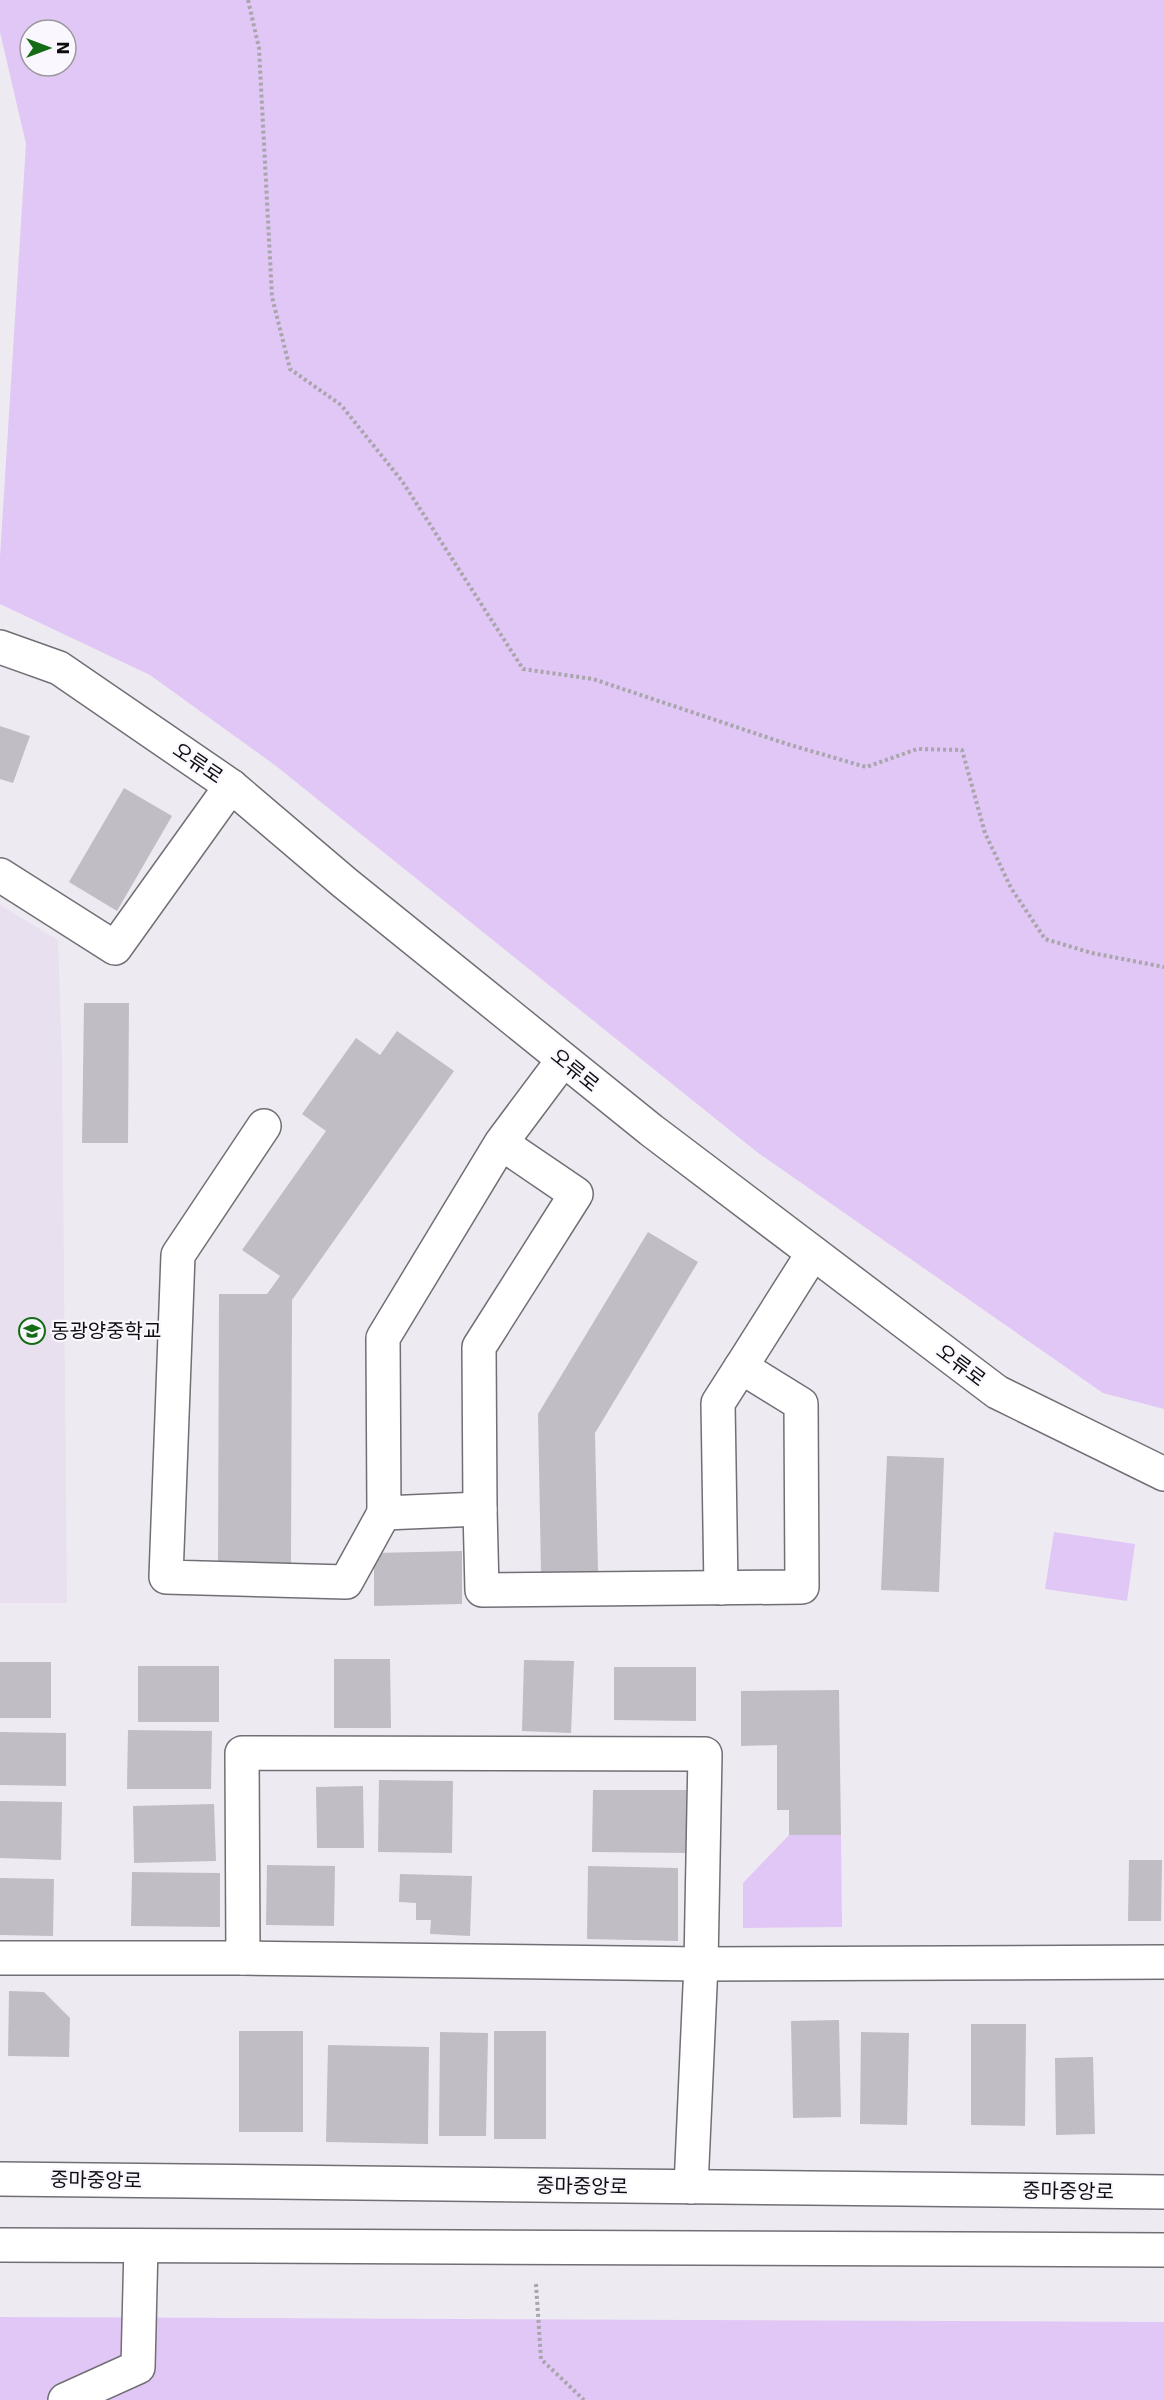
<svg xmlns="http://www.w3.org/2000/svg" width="1164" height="2400" font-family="'DejaVu Sans','Noto Sans KR',sans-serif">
<rect width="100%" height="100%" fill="#eeeaf2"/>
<polygon fill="#e9e0ef" points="0,905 58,940 62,1058 67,1603 0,1603"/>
<g fill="#e1c7f5" fill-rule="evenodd">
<path d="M0 0H1164V1409L1103 1393 757 1152 276 766 150 675 0 604V557L26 144 0 32ZM30 30H66V66H30Z"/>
<polygon points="1054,1532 1135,1544 1127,1601 1045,1589"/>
<polygon points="789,1835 841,1835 842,1927 743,1928 743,1883"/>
<polygon points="0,2317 1164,2322 1164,2400 0,2400"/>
</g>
<g fill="#c1bdc5">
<polygon points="0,726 30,736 13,783 0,779"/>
<polygon points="124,788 172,816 117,911 69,882"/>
<polygon points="84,1003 129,1003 128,1143 82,1143"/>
<polygon points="397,1031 454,1071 292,1300 291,1564 218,1564 219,1294 267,1294 280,1276 242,1250 326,1131 302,1114 356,1038 380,1055"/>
<polygon points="648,1232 698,1262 595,1433 598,1571 541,1572 538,1414"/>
<polygon points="887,1456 944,1458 939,1592 881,1590"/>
<polygon points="462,1551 462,1604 374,1606 374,1553"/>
<polygon points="334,1659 390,1659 391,1728 334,1728"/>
<polygon points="524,1660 574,1661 571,1733 522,1731"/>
<rect x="0" y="1662" width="51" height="56"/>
<rect x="138" y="1666" width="81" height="56"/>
<polygon points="614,1667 696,1667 696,1721 614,1720"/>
<polygon points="839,1690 841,1835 789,1835 789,1810 777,1810 777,1745 741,1746 741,1691"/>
<polygon points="128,1730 212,1731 211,1789 127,1789"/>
<polygon points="0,1732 66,1733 66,1786 0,1785"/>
<polygon points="379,1780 453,1781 452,1853 378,1852"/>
<polygon points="363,1786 364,1848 317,1848 316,1787"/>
<polygon points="593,1790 690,1790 689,1853 592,1852"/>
<polygon points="0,1801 62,1802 61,1860 0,1858"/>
<polygon points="214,1804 216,1861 134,1863 133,1806"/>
<polygon points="1129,1860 1162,1860 1161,1921 1128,1921"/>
<polygon points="267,1865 335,1866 334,1926 266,1925"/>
<polygon points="588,1866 678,1868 678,1941 587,1939"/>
<polygon points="132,1872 220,1873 220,1927 131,1926"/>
<polygon points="400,1874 472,1876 470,1936 430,1934 431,1920 416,1920 416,1903 399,1902"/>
<polygon points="0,1878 54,1879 53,1936 0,1935"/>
<polygon points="9,1991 44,1992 70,2018 69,2057 8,2056"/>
<polygon points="839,2020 841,2117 793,2118 791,2021"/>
<polygon points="971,2024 1026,2024 1025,2126 971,2125"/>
<rect x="239" y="2031" width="64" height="101"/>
<rect x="494" y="2031" width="52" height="108"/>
<polygon points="440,2032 488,2033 486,2136 439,2136"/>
<polygon points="861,2032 909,2033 907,2125 860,2124"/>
<polygon points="328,2045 429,2047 428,2144 326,2142"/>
<polygon points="1093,2057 1095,2134 1056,2135 1055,2058"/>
</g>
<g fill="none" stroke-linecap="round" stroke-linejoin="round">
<defs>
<g id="street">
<polyline points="0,875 115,948 231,786"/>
<polyline points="264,1126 178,1255 166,1577 346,1582 384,1513"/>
<polyline points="501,1143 576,1194 479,1347 480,1509 384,1513 383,1338 501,1143 563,1060"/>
<polyline points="480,1509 482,1590 802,1587 801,1404 741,1367 813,1253"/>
<polyline points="721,1588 718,1403 741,1367"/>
<polyline points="0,1958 243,1958 701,1964 1164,1962"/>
<polyline points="243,1958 242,1753 705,1754 701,1964 691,2187"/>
<polyline points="65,2400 138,2367 141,2246"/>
</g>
<g id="secondary">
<polyline points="0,647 59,668 231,786 345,883 651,1130 997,1392 1164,1474"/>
<polyline points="0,2179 1164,2192"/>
<polyline points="0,2245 1164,2250"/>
</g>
</defs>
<use href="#street" stroke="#726e75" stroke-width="36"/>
<use href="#secondary" stroke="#726e75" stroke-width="36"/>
<g stroke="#a8a5ab" stroke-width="4" stroke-dasharray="3 3" stroke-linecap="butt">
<polyline points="248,0 259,48 272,297 290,369 341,405 402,481 523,669 593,679 787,744 866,767 917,749 962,750 985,833 1011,888 1045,939 1092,953 1164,967"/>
<polyline points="536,2284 541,2359 584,2400"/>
</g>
<use href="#street" stroke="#fff" stroke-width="33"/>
<use href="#secondary" stroke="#fff" stroke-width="33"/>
</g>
<defs>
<symbol id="school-ring" viewBox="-11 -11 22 22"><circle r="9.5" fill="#fbf7fe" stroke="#146c15" stroke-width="1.5"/><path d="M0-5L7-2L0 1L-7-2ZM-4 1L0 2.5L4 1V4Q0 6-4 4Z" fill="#146c15"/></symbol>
</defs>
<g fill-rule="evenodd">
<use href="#school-ring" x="17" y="1316" width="30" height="30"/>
</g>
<g text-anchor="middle" stroke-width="4.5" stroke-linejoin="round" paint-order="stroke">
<g font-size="20" fill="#0e0d0f" stroke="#fbf7fe">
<text transform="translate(198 763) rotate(34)" y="7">오류로</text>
<text transform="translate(575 1070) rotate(39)" y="7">오류로</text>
<text transform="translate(961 1365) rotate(37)" y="7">오류로</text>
<text transform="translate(96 2180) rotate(1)" y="7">중마중앙로</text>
<text transform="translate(582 2186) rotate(1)" y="7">중마중앙로</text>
<text transform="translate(1068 2191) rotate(1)" y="7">중마중앙로</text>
</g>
<g font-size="20" fill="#0e0d0f" stroke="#fbf7fe" text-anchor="start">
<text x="51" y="1338">동광양중학교</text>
</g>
</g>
<g transform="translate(48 48) rotate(90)"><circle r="28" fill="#fbf7fe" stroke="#9c999e" stroke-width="1.5"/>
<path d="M0-4.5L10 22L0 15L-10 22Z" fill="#146c15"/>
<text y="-9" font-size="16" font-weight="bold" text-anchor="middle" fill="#0e0d0f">N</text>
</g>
</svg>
